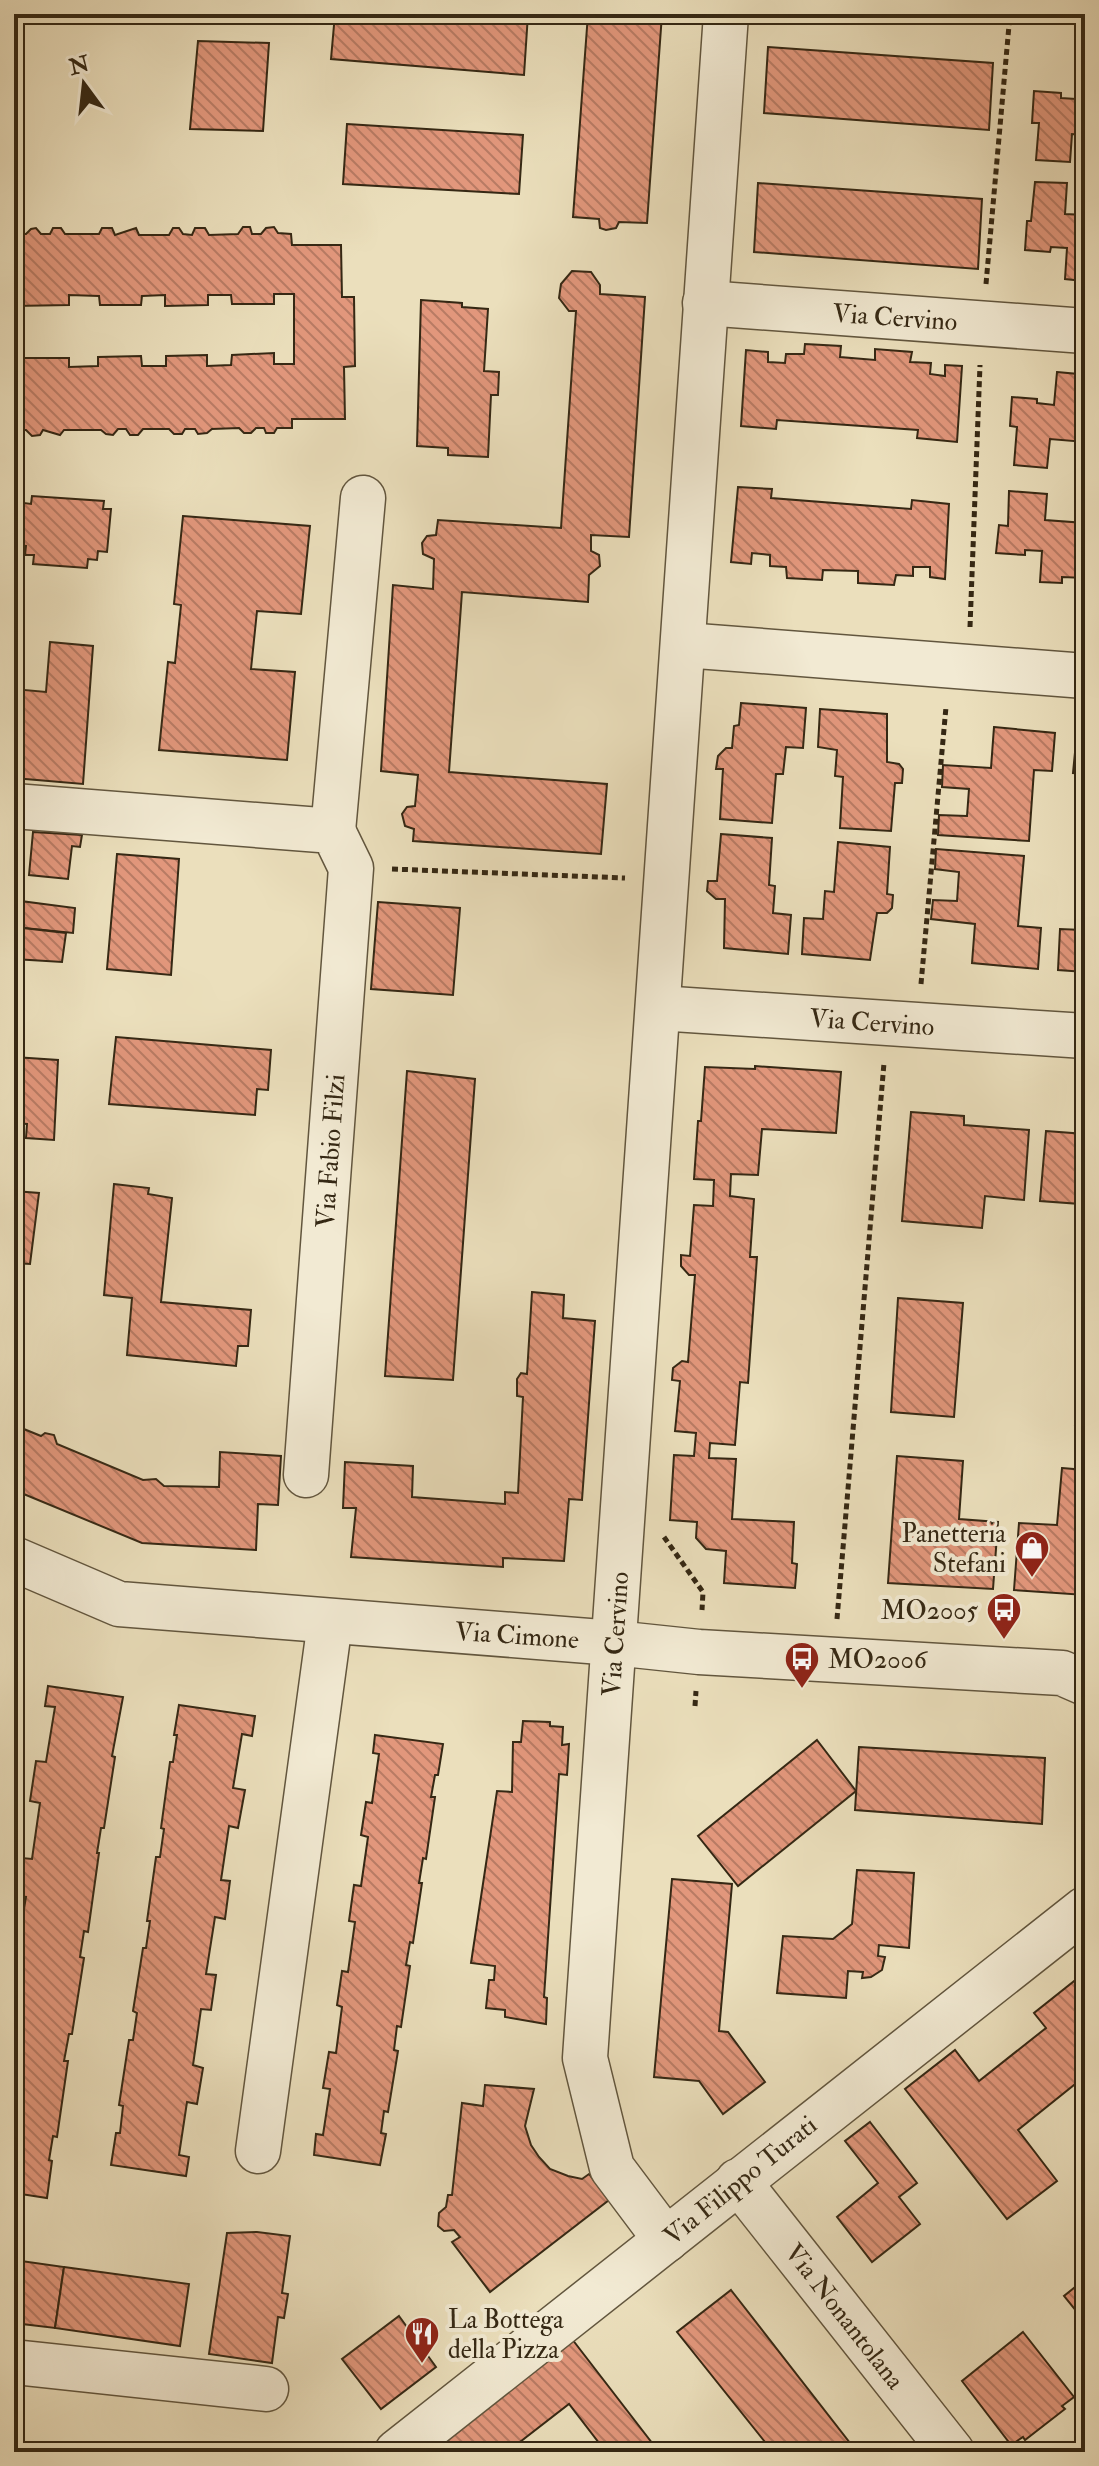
<svg xmlns="http://www.w3.org/2000/svg" width="1099" height="2466" font-family="'IM FELL Double Pica',serif">
<defs>
<pattern id="building-back-hatch" width="6" height="6" patternUnits="userSpaceOnUse" patternTransform="scale(2)"><rect width="6" height="6" fill="#e2977c"/><path d="M-1 5l2 2M0 0l6 6M5-1l2 2" fill="none" stroke="#b87b64"/></pattern>
</defs>
<rect width="100%" height="100%" fill="#ebdfbc"/>
<filter id="stains"><feTurbulence type="fractalNoise" baseFrequency=".0025" numOctaves="4"/><feColorMatrix values="0 0 0 0 .2 0 0 0 0 .09 0 0 0 0 .02 0 0 0 .5 -.17"/></filter>
<radialGradient id="worn" r=".72"><stop offset=".6" stop-color="#630" stop-opacity="0"/><stop offset="1" stop-color="#630" stop-opacity=".3"/></radialGradient>
<g fill="url(#building-back-hatch)" stroke="#352814" stroke-width="2">
<polygon points="335,14 528,14 524,75 331,59"/>
<polygon points="588,14 662,14 647,223 619,222 616,228 606,230 600,228 599,219 573,217"/>
<polygon points="198,41 269,43 263,131 190,129"/>
<polygon points="768,47 993,63 989,130 764,113"/>
<polygon points="1079,67 1085,67 1085,135 1072,134 1070,162 1036,160 1039,123 1032,123 1034,91 1061,93 1061,98 1076,99"/>
<polygon points="347,124 523,135 519,194 343,184"/>
<polygon points="1035,182 1067,183 1065,214 1085,215 1083,281 1065,279 1067,248 1051,247 1050,252 1025,250 1027,221 1031,221"/>
<polygon points="758,183 982,199 978,269 754,252"/>
<polygon points="243,227 250,227 252,234 261,234 266,228 274,227 278,233 291,234 292,245 341,245 342,297 354,297 355,366 344,367 345,419 292,419 292,428 277,428 274,433 266,433 264,428 256,428 251,433 244,433 239,428 212,429 207,433 198,434 195,429 185,429 182,434 174,434 169,429 143,429 138,435 130,435 126,429 118,429 113,435 106,434 101,430 64,430 60,435 43,430 40,435 32,436 26,430 14,430 14,358 69,358 69,367 98,366 98,357 141,356 142,366 166,366 166,356 207,355 207,366 231,365 232,355 274,353 274,364 294,364 294,294 274,294 274,304 232,304 231,295 208,295 208,305 165,306 165,295 142,296 141,305 100,305 99,296 69,295 69,305 14,306 14,234 26,234 31,229 36,228 41,234 50,234 53,228 61,228 65,234 99,234 102,228 112,228 115,235 136,228 139,235 169,235 173,228 179,228 183,234 192,235 195,228 205,228 209,235 238,234"/>
<polygon points="572,271 591,272 600,285 600,294 645,297 629,537 591,535 591,551 599,555 600,566 589,575 588,602 462,592 449,772 607,784 601,854 413,841 414,829 405,826 402,814 407,807 415,806 418,775 381,771 393,585 433,589 434,559 423,554 422,543 427,536 436,535 438,520 561,528 576,311 569,311 559,298 561,284"/>
<polygon points="421,300 462,303 462,307 488,309 484,371 499,372 498,395 491,395 488,457 448,455 448,448 417,446"/>
<polygon points="805,344 841,346 840,357 875,360 875,349 912,352 910,362 931,363 930,374 945,376 945,365 962,366 957,442 917,438 918,430 777,420 776,429 741,426 746,350 768,352 768,362 785,363 786,354 804,354"/>
<polygon points="1057,372 1078,374 1077,383 1085,383 1085,442 1050,439 1047,468 1014,465 1017,427 1010,426 1012,397 1037,399 1037,403 1054,405"/>
<polygon points="738,487 772,489 771,498 911,509 912,500 949,504 945,579 930,577 930,567 913,567 913,576 896,575 894,585 858,583 858,571 823,570 822,580 787,578 786,567 770,566 770,555 752,553 751,564 731,562"/>
<polygon points="1009,491 1047,494 1045,520 1085,523 1085,578 1062,577 1062,583 1040,582 1042,551 1025,550 1025,555 996,553 999,525 1008,526"/>
<polygon points="14,494 17,495 16,502 31,504 32,496 104,501 103,509 111,509 107,552 98,551 97,560 88,559 87,568 33,564 34,555 25,555 26,546 14,545"/>
<polygon points="183,516 310,526 301,614 257,611 251,669 295,672 287,760 159,750 168,662 175,663 181,605 174,604"/>
<polygon points="50,642 93,646 83,784 14,778 14,689 46,692"/>
<polygon points="741,703 806,708 803,748 786,747 783,774 776,774 772,823 720,819 723,769 716,769 718,756 726,748 732,748 734,726 739,725"/>
<polygon points="820,709 887,714 887,762 899,764 903,769 902,783 895,783 891,831 840,828 843,777 835,776 837,750 818,747"/>
<polygon points="994,727 1055,733 1052,771 1034,770 1029,841 938,835 939,815 967,816 969,789 942,787 943,765 991,768"/>
<polygon points="1077,732 1085,733 1085,774 1073,773"/>
<polygon points="33,832 82,835 80,847 72,846 68,879 29,875"/>
<polygon points="721,834 772,838 769,885 775,886 773,913 791,915 788,954 724,948 725,899 716,899 707,891 708,881 717,881"/>
<polygon points="838,842 890,847 887,894 893,895 892,908 887,913 877,913 870,960 802,954 804,918 823,919 825,891 834,892"/>
<polygon points="936,849 1024,856 1018,926 1041,928 1038,969 972,963 975,924 931,919 933,900 957,901 959,872 935,869"/>
<polygon points="117,854 179,859 171,975 107,969"/>
<polygon points="14,894 21,895 21,901 75,908 73,933 14,927"/>
<polygon points="378,902 460,908 453,995 371,989"/>
<polygon points="1085,902 1085,972 1058,970 1060,929 1083,930"/>
<polygon points="14,927 66,933 62,962 14,959"/>
<polygon points="116,1037 271,1050 268,1090 257,1089 255,1115 109,1104"/>
<polygon points="14,1057 58,1060 54,1140 26,1138 27,1124 14,1123"/>
<polygon points="755,1066 841,1072 836,1133 762,1129 758,1175 731,1174 730,1196 754,1199 750,1257 757,1257 748,1383 740,1382 735,1445 710,1443 709,1458 736,1459 732,1519 794,1522 792,1563 797,1564 795,1588 724,1583 726,1551 706,1549 696,1538 697,1522 670,1520 674,1455 694,1456 696,1433 675,1431 680,1381 672,1380 673,1368 682,1361 688,1362 695,1275 689,1275 681,1266 681,1255 690,1256 694,1205 713,1206 714,1180 694,1179 698,1121 701,1121 705,1067 755,1069"/>
<polygon points="407,1071 475,1079 453,1380 385,1376"/>
<polygon points="911,1112 964,1116 964,1125 1029,1130 1024,1200 985,1196 982,1228 902,1221"/>
<polygon points="1046,1131 1085,1134 1085,1235 1077,1235 1080,1204 1040,1201"/>
<polygon points="114,1184 149,1188 148,1194 172,1198 161,1302 251,1310 248,1346 238,1346 236,1366 127,1355 132,1298 104,1295"/>
<polygon points="14,1191 39,1193 30,1264 14,1263"/>
<polygon points="532,1292 564,1295 563,1318 595,1321 582,1500 569,1499 564,1561 503,1558 503,1567 351,1557 356,1508 343,1508 345,1462 413,1466 412,1497 505,1504 505,1492 518,1493 523,1397 517,1396 517,1379 521,1373 527,1374"/>
<polygon points="898,1298 963,1303 954,1417 891,1412"/>
<polygon points="1083,1313 1085,1313 1085,1426 1075,1425"/>
<polygon points="14,1425 41,1436 45,1433 54,1435 57,1444 143,1480 156,1479 164,1486 219,1487 220,1452 281,1456 278,1505 258,1504 256,1550 142,1543 14,1490"/>
<polygon points="897,1456 963,1461 959,1519 998,1522 993,1589 888,1583"/>
<polygon points="1062,1468 1085,1470 1085,1595 1014,1590 1019,1523 1057,1525"/>
<polygon points="48,1686 123,1697 112,1756 115,1757 104,1828 101,1828 97,1853 99,1853 88,1932 84,1931 80,1957 84,1958 72,2034 69,2034 64,2061 68,2061 57,2137 53,2136 49,2160 52,2161 47,2198 14,2193 14,1968 26,1897 16,1896 22,1858 32,1859 40,1803 30,1801 36,1761 46,1762 55,1707 45,1706"/>
<polygon points="179,1705 255,1716 252,1736 242,1734 233,1788 245,1790 238,1828 229,1826 221,1880 230,1881 225,1919 215,1917 206,1974 216,1975 211,2010 201,2009 193,2065 203,2068 197,2104 187,2102 179,2155 189,2157 186,2176 111,2165 116,2133 120,2133 123,2106 119,2105 129,2040 133,2040 137,2013 133,2011 143,1948 146,1948 150,1921 147,1921 156,1857 160,1857 164,1829 161,1828 170,1762 173,1762 177,1735 174,1735"/>
<polygon points="523,1721 550,1722 550,1726 563,1727 562,1745 569,1744 567,1775 559,1774 544,1997 547,1998 546,2024 505,2017 505,2010 486,2008 489,1980 494,1980 495,1966 471,1963 497,1791 512,1792 513,1742 521,1742"/>
<polygon points="375,1735 443,1744 438,1775 435,1775 431,1797 435,1797 426,1859 423,1858 419,1883 422,1883 413,1943 410,1942 406,1965 410,1966 401,2027 397,2026 394,2050 398,2051 388,2112 384,2111 381,2133 386,2134 380,2165 314,2155 316,2134 323,2135 330,2089 323,2088 329,2052 336,2053 342,2007 337,2005 342,1971 348,1972 355,1922 349,1921 354,1885 361,1886 368,1837 361,1835 366,1802 372,1803 379,1754 373,1753"/>
<polygon points="817,1740 856,1791 738,1886 698,1836"/>
<polygon points="859,1747 1045,1758 1042,1824 855,1810"/>
<polygon points="857,1870 914,1873 909,1948 879,1945 878,1956 885,1957 882,1970 871,1977 862,1978 863,1972 848,1971 846,1998 777,1993 783,1936 833,1939 852,1924"/>
<polygon points="672,1879 732,1884 719,2031 728,2032 765,2082 723,2114 699,2081 654,2077"/>
<polygon points="1078,1978 1085,1987 1085,2090 1079,2081 1018,2130 1057,2181 1007,2219 905,2089 955,2050 979,2081 1046,2028 1034,2013"/>
<polygon points="485,2085 534,2089 525,2126 531,2145 539,2157 550,2169 568,2176 582,2179 589,2174 609,2200 490,2292 452,2242 460,2237 454,2230 444,2231 438,2226 439,2213 446,2207 448,2195 452,2195 462,2103 483,2106"/>
<polygon points="870,2122 917,2183 899,2197 920,2224 872,2262 837,2217 878,2183 845,2141"/>
<polygon points="257,2232 290,2236 282,2293 288,2294 284,2318 278,2317 272,2363 209,2354 227,2233"/>
<polygon points="14,2260 64,2267 55,2328 14,2323"/>
<polygon points="64,2267 189,2284 180,2346 55,2328"/>
<polygon points="1085,2279 1085,2322 1064,2296"/>
<polygon points="731,2290 857,2452 773,2452 677,2332"/>
<polygon points="399,2316 436,2367 381,2409 342,2359"/>
<polygon points="1023,2332 1074,2397 1062,2406 1065,2409 1025,2440 1023,2437 1011,2445 962,2381"/>
<polygon points="572,2339 659,2452 606,2452 569,2404 507,2452 429,2452"/>
</g>
<g fill="none" stroke-linecap="round" stroke-linejoin="round">
<defs>
<g id="minor">
<polyline points="705,303 1085,331"/>
<polyline points="684,645 1085,676"/>
<polyline points="14,806 333,831 351,868 306,1475"/>
<polyline points="333,831 363,498"/>
<polyline points="658,1008 1085,1036"/>
<polyline points="14,1559 119,1604 614,1643 699,1652 1062,1673 1085,1683"/>
<polyline points="258,2151 330,1622"/>
<polyline points="738,2181 952,2452"/>
<polyline points="666,2240 612,2168 585,2058 726,14"/>
<polyline points="14,2362 266,2389"/>
<polyline points="397,2452 1085,1909"/>
</g>
</defs>
<use href="#minor" stroke="#62563e" stroke-width="47"/>
<g stroke="#352814" stroke-width="5" stroke-dasharray="6 4" stroke-linecap="butt">
<polyline points="986,284 1010,14"/>
<polyline points="970,627 980,365"/>
<polyline points="392,869 625,878"/>
<polyline points="921,984 946,707"/>
<polyline points="664,1537 703,1592 702,1610"/>
<polyline points="837,1619 884,1063"/>
<polyline points="695,1706 696,1691"/>
</g>
<use href="#minor" stroke="#f2ead3" stroke-width="44"/>
</g>
<defs>
<symbol id="shop-pin" viewBox="-11 -11 22 30"><path d="M0 17L-7.5 6A9.5 9.5 0 1 1 7.5 6Z" fill="#8f2418" stroke="#f2ead3"/><path d="M-5-2.5h2.3a2.7 3.5 0 0 1 5.4 0H5L5.5 6h-11ZM-1.5-2.5h3a1.5 2.3 0 0 0-3 0Z" fill="#fff"/></symbol>
<symbol id="bus-pin" viewBox="-11 -11 22 30"><path d="M0 17L-7.5 6A9.5 9.5 0 1 1 7.5 6Z" fill="#8f2418" stroke="#f2ead3"/><path d="M-5-6H5V4H4V6H2V4H-2V6H-4V4H-5ZM-3.5-4V0h7V-4ZM-3.5 1.2v1.5H-2V1.2ZM2 1.2v1.5H3.5V1.2Z" fill="#fff"/></symbol>
<symbol id="restaurant-pin" viewBox="-11 -11 22 30"><path d="M0 17L-7.5 6A9.5 9.5 0 1 1 7.5 6Z" fill="#8f2418" stroke="#f2ead3"/><path d="M-5-6h1v4h1v-4h1v4h1v-4h1v5L-1.5 .5V6h-2V.5L-5-1ZM5-6V6H3V1.5H1.5Q1.5-4 5-6Z" fill="#fff"/></symbol>
</defs>
<g fill-rule="evenodd">
<use href="#shop-pin" x="1012" y="1528" width="40" height="54"/>
<use href="#bus-pin" x="984" y="1590" width="40" height="54"/>
<use href="#bus-pin" x="782" y="1639" width="40" height="54"/>
<use href="#restaurant-pin" x="402" y="2314" width="40" height="54"/>
</g>
<g text-anchor="middle" stroke-width="8" stroke-linejoin="round" paint-order="stroke">
<g font-size="26" fill="#352814" stroke="#f2ead3">
<text transform="translate(895 317) rotate(4)" y="9">Via Cervino</text>
<text transform="translate(872 1022) rotate(4)" y="9">Via Cervino</text>
<text transform="translate(330 1151) rotate(-86)" y="9">Via Fabio Filzi</text>
<text transform="translate(615 1634) rotate(-86)" y="9">Via Cervino</text>
<text transform="translate(517 1635) rotate(4)" y="9">Via Cimone</text>
<text transform="translate(740 2180) rotate(-39)" y="9">Via Filippo Turati</text>
<text transform="translate(845 2316) rotate(52)" y="9">Via Nonantolana</text>
</g>
<g font-size="26" fill="#352814" stroke="#f2ead3" text-anchor="end">
<text x="1006" y="1542">Panetteria<tspan x="1006" dy="30">Stefani</tspan></text>
<text x="978" y="1619">MO2005</text>
<text x="828" y="1668" text-anchor="start">MO2006</text>
<text x="448" y="2328" text-anchor="start">La Bottega<tspan x="448" dy="30">della Pizza</tspan></text>
</g>
</g>
<rect width="1099" height="2466" fill="none" stroke="#ebdfbc" stroke-width="48"/>
<rect x="16" y="16" width="1067" height="2434" fill="none" stroke="#352814" stroke-width="4"/>
<rect x="24" y="24" width="1051" height="2418" fill="none" stroke="#352814" stroke-width="2"/>
<g transform="translate(84 84) rotate(345)" stroke="#f2ead3" stroke-width="6" paint-order="stroke">
<path d="M0-6L14 30L0 20L-14 30Z" fill="#352814"/>
<text y="-12" font-size="22" font-weight="bold" text-anchor="middle" fill="#352814">N</text>
</g>
<rect width="100%" height="100%" filter="url(#stains)"/>
<rect width="100%" height="100%" fill="url(#worn)"/>
</svg>
